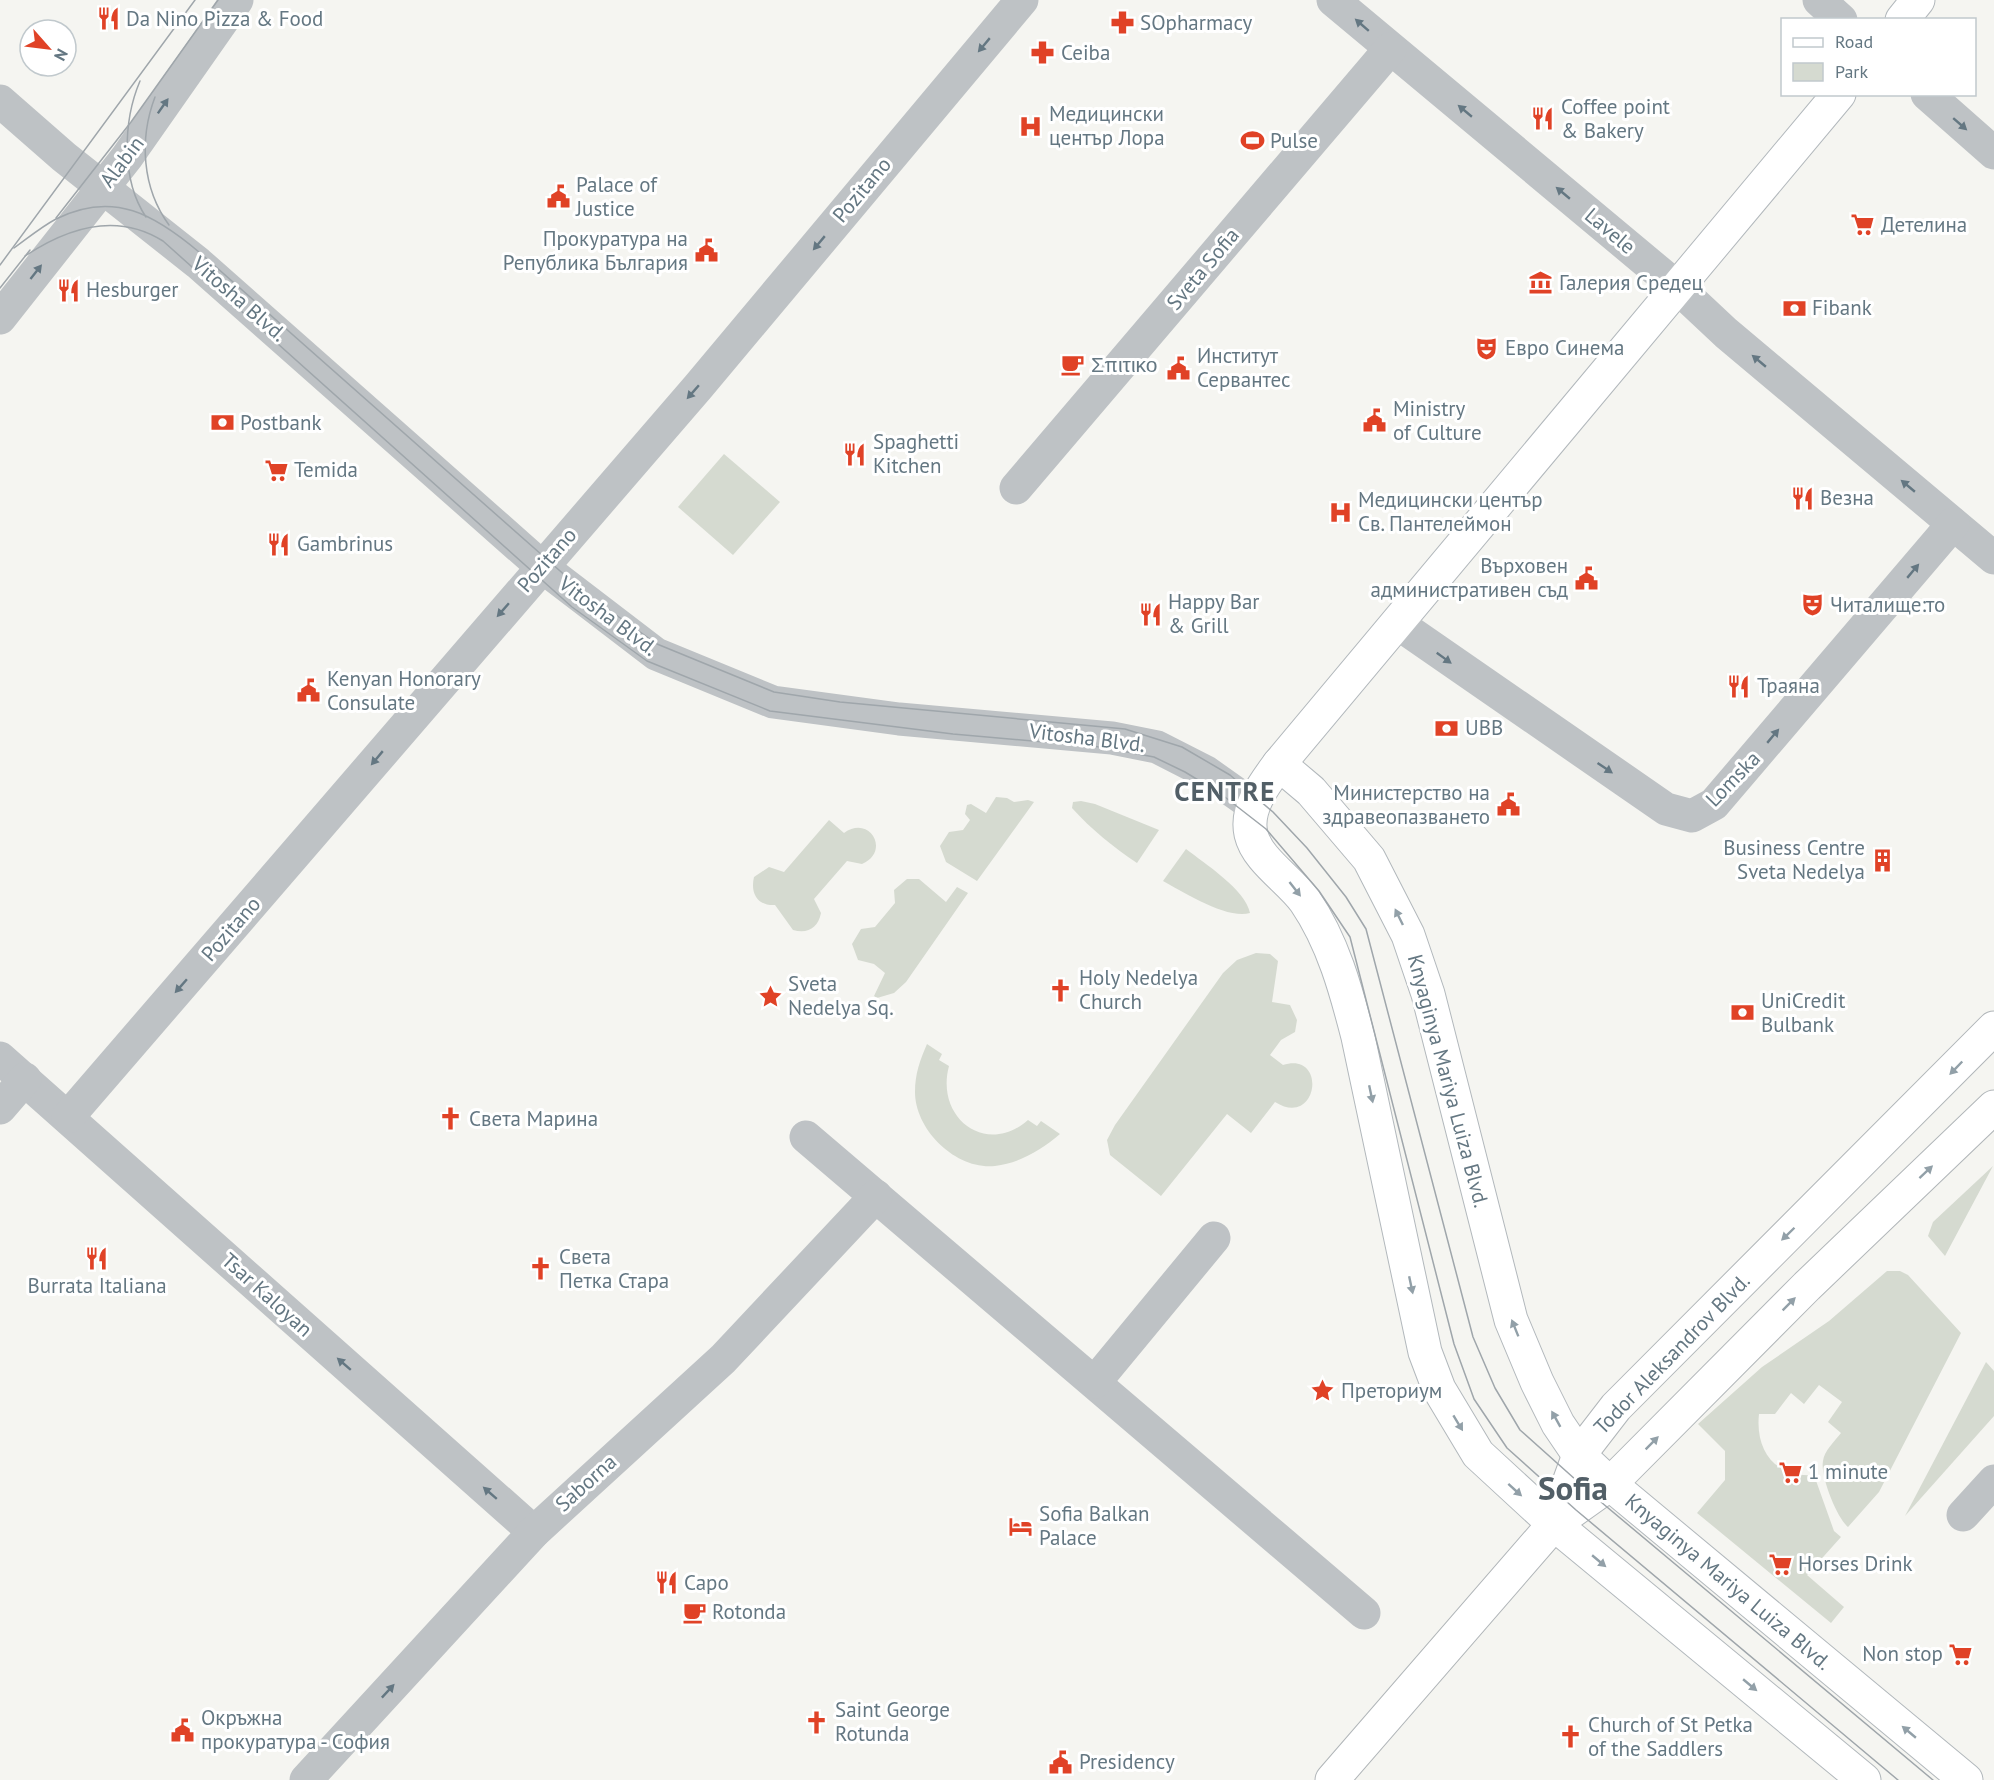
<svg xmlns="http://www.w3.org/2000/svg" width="1994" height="1780" font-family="'PT Sans',sans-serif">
<rect width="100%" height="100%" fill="#f5f5f1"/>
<g fill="#d5dad0">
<polygon points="724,454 780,502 733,555 678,507"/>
<polygon points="996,797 1007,798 1014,802 1028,800 1034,802 977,881 946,862 940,846 949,832 963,830 970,820 965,814 967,805 971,804 986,813"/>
<path d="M1081 801 1095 804 1159 830 1137 863C1113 847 1092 830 1072 808L1073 802Z"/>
<path d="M829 820 844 833C870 814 891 852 862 864L847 861 814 899 821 913C818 928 808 934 793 930L775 905C758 906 750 894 754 877L769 867 784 872Z"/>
<path d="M1186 849C1204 863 1246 890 1250 913 1228 920 1183 892 1163 881Z"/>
<polygon points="907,879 919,879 946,902 957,887 968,893 906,982 894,993 877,998 874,996 885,973 874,964 858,960 852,944 861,929 875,927 895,903 894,890"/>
<path d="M1256 953 1270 954 1278 961 1272 1002 1290 1005 1297 1020 1295 1032 1281 1040 1270 1055 1283 1065C1328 1051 1318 1129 1275 1102L1251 1133 1227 1114 1161 1196 1110 1155 1107 1140 1115 1125 1223 973 1237 960Z"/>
<path d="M927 1044 942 1054 939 1060 949 1066C935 1118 986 1157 1028 1120L1037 1126 1041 1121 1060 1134C1041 1150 1020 1163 995 1166 956 1170 915 1130 915 1092 915 1074 920 1060 927 1044Z"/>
<polygon points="1993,1166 1945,1256 1928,1236 1933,1222"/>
<path d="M1887 1271H1900L1908 1275 1961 1333 1879 1492 1848 1527C1837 1518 1820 1476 1823 1461 1824 1451 1835 1441 1841 1433L1828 1422 1842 1402 1819 1385 1804 1404 1791 1393 1775 1414H1759C1755 1450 1775 1478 1814 1475L1834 1531 1841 1537 1807 1575 1844 1607 1831 1623 1697 1513 1725 1480V1451L1698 1424 1762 1367 1829 1321Z"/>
<polygon points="1986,1362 1994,1371 1994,1416 1905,1516"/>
</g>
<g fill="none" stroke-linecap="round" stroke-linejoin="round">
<defs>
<g id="secondary">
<polyline points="1902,20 1918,0"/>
<path d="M1839 94 1279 764C1265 783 1245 808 1251 834 1257 860 1289 879 1305 901 1333 942 1346 990 1358 1037L1425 1352 1439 1389 1478 1454 1554 1524 1864 1780"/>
<polyline points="1279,764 1311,791 1369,859 1408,935 1428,994 1511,1320 1537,1382 1558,1424 1579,1455 1610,1484 1966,1780"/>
</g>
<g id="primary">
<polyline points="1554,1524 1579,1455 1616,1407 1994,1028"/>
<polyline points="1332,1780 1554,1524 1610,1484 1807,1286 1994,1107"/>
</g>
</defs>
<use href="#secondary" stroke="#b2b8bc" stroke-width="35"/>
<use href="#primary" stroke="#b1b6b9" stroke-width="35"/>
<g stroke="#bec2c5" stroke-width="33">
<polyline points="1333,0 1678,288 1726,333 1994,558"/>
<polyline points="1819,0 1841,20"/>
<polyline points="1927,94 1994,153"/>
<polyline points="0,101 64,157 198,263 541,566 656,654 773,702 899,719 1112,738 1157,747 1206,772 1254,806"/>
<polyline points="0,318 127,157 237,0"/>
<polyline points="1016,488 1390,49"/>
<polyline points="1397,623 1666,809 1692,816 1714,804 1953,524"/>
<polyline points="0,1058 534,1532"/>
<polyline points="0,1108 25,1079"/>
<polyline points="68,1117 698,387 1022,0"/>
<polyline points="806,1137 1364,1613"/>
<polyline points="1095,1382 1214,1238"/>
<polyline points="1963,1515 1994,1481"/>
<polyline points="306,1780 534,1532 723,1359 876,1196"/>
</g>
<use href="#secondary" stroke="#fff" stroke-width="33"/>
<use href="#primary" stroke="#fff" stroke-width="33"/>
<g stroke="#9fa6ab" stroke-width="1.5">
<path d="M140 81C123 121 121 180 146 217"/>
<path d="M155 97C139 139 142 188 169 225"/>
<polyline points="56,218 131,122 218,0"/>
<path d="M14 248C28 238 41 227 56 219 114 190 155 215 199 252L585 593 657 644 774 692 840 702 1125 729 1182 747 1230 775 1273 812 1307 848 1346 897 1366 929 1473 1337 1495 1388 1520 1430 1595 1497 1933 1780"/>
<path d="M25 256C67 228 117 212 163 241L572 607 647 661 770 711 953 734 1101 747 1154 757 1185 772 1221 794 1266 829 1319 891 1350 937 1454 1344 1474 1399 1507 1448 1576 1510 1898 1780"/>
<polyline points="0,265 195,0"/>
<polyline points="0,288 30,250"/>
</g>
</g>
<defs><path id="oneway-solid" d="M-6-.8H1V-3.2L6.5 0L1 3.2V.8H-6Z" transform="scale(1.5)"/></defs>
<g fill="#647782">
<use href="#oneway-solid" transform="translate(1362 25) rotate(-139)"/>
<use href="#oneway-solid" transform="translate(984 45) rotate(130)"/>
<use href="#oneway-solid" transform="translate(163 106) rotate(-55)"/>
<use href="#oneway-solid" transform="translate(1465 111) rotate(-140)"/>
<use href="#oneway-solid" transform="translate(1960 124) rotate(41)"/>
<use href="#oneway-solid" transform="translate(1563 193) rotate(-140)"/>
<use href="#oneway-solid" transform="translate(819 243) rotate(130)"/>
<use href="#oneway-solid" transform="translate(36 272) rotate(-52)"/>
<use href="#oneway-solid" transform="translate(1759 361) rotate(-140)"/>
<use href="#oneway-solid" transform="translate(693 392) rotate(131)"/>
<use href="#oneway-solid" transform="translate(1908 486) rotate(-140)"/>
<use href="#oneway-solid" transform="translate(1913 571) rotate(-50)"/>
<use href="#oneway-solid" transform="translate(503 610) rotate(131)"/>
<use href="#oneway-solid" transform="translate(1444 658) rotate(36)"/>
<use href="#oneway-solid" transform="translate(1773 736) rotate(-50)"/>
<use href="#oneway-solid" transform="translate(377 758) rotate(130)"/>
<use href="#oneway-solid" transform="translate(1605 768) rotate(34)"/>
<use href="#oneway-solid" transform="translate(181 986) rotate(131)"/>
<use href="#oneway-solid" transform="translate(344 1364) rotate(-139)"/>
<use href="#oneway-solid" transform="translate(490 1493) rotate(-139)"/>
<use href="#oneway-solid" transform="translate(388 1691) rotate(-47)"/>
</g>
<g fill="#92a0a8">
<use href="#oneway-solid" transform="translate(1295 889) rotate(52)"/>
<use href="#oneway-solid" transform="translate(1399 917) rotate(-116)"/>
<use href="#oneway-solid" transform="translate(1956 1068) rotate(134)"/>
<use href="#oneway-solid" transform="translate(1371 1094) rotate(78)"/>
<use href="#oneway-solid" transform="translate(1926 1172) rotate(-43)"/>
<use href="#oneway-solid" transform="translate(1788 1234) rotate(136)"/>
<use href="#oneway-solid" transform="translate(1411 1285) rotate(78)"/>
<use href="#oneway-solid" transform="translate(1789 1304) rotate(-45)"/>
<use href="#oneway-solid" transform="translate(1515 1328) rotate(-112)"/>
<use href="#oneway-solid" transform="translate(1556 1419) rotate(-119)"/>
<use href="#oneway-solid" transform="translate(1458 1423) rotate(59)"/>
<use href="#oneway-solid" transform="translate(1652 1443) rotate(-45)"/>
<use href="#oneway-solid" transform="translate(1515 1490) rotate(42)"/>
<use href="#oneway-solid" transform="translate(1599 1561) rotate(40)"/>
<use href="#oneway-solid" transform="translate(1750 1685) rotate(40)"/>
<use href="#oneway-solid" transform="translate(1909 1732) rotate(-140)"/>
</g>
<defs>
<symbol id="restaurant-bare" viewBox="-9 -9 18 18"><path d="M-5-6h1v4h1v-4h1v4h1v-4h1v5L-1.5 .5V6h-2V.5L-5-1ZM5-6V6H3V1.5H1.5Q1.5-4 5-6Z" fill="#e04226" stroke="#fff" stroke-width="2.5" paint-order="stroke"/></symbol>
<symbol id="pharmacy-bare" viewBox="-9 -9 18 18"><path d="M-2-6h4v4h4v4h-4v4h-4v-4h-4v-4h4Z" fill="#e04226" stroke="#fff" stroke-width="2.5" paint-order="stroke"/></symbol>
<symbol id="hospital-bare" viewBox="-9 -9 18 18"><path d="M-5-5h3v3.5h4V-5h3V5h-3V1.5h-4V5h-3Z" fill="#e04226" stroke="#fff" stroke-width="2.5" paint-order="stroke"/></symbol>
<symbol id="stadium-bare" viewBox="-9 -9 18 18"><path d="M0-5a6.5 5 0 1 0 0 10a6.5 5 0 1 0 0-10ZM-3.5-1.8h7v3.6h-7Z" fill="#e04226" stroke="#fff" stroke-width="2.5" paint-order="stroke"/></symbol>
<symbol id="civic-bare" viewBox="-9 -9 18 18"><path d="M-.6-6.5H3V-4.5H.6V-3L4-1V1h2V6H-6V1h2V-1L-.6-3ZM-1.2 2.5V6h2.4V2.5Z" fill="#e04226" stroke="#fff" stroke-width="2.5" paint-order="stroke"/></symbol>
<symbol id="supermarket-bare" viewBox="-9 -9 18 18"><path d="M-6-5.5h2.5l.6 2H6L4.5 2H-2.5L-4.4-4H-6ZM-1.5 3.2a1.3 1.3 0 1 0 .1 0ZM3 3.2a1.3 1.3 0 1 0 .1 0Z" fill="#e04226" stroke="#fff" stroke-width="2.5" paint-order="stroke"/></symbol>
<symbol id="museum-bare" viewBox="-9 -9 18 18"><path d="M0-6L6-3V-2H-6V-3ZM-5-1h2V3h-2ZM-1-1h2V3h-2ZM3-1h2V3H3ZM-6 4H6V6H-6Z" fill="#e04226" stroke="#fff" stroke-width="2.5" paint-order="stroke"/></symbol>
<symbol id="bank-bare" viewBox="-9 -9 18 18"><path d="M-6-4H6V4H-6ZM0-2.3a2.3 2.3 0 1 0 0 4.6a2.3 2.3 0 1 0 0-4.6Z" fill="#e04226" stroke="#fff" stroke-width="2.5" paint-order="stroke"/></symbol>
<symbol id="theatre-bare" viewBox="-9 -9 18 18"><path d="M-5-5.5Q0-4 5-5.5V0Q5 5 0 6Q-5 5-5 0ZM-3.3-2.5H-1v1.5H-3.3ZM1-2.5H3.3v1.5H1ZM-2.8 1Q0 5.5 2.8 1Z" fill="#e04226" stroke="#fff" stroke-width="2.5" paint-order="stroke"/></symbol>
<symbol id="cafe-bare" viewBox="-9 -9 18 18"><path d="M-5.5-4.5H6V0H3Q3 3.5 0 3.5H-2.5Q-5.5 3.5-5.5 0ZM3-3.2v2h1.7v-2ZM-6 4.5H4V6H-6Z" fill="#e04226" stroke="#fff" stroke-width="2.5" paint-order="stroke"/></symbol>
<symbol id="building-bare" viewBox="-9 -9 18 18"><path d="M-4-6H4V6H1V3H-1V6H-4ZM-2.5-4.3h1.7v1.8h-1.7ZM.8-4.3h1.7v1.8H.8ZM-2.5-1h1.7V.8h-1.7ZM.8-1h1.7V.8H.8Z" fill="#e04226" stroke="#fff" stroke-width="2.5" paint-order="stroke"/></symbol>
<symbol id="church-bare" viewBox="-9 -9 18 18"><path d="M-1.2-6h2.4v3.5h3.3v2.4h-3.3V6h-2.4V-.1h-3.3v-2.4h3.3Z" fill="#e04226" stroke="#fff" stroke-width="2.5" paint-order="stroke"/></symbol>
<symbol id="sight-bare" viewBox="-9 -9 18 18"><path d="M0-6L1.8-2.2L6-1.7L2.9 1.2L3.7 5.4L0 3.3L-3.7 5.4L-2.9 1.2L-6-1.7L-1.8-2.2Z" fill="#e04226" stroke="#fff" stroke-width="2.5" paint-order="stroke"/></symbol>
<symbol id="hotel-bare" viewBox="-9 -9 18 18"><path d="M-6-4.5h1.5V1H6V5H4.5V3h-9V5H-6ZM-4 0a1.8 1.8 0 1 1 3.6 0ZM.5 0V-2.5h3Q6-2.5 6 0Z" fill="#e04226" stroke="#fff" stroke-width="2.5" paint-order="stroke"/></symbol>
</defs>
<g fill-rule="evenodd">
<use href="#restaurant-bare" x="92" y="2" width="33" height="33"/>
<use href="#pharmacy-bare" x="1106" y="6" width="33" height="33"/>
<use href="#pharmacy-bare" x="1026" y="36" width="33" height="33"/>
<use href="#restaurant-bare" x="1526" y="102" width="33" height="33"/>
<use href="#hospital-bare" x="1014" y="110" width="33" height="33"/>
<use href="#stadium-bare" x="1236" y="124" width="33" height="33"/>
<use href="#civic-bare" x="542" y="180" width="33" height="33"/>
<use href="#supermarket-bare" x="1846" y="208" width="33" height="33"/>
<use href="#civic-bare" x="690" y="234" width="33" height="33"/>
<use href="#museum-bare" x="1524" y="266" width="33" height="33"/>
<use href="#restaurant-bare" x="52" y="274" width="33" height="33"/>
<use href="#bank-bare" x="1778" y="292" width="33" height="33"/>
<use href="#theatre-bare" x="1470" y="332" width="33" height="33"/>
<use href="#cafe-bare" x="1056" y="348" width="33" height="33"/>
<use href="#civic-bare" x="1162" y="352" width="33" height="33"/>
<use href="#civic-bare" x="1358" y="404" width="33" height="33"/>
<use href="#bank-bare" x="206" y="406" width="33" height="33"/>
<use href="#restaurant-bare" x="838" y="438" width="33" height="33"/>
<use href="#supermarket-bare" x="260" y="454" width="33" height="33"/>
<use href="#restaurant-bare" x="1786" y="482" width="33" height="33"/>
<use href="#hospital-bare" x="1324" y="496" width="33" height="33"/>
<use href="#restaurant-bare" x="262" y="528" width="33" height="33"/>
<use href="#civic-bare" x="1570" y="562" width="33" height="33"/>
<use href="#theatre-bare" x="1796" y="588" width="33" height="33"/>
<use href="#restaurant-bare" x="1134" y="598" width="33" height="33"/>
<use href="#restaurant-bare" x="1722" y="670" width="33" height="33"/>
<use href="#civic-bare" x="292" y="674" width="33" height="33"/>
<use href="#bank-bare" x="1430" y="712" width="33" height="33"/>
<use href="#civic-bare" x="1492" y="788" width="33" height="33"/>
<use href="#building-bare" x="1866" y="844" width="33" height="33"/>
<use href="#church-bare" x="1044" y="974" width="33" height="33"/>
<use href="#sight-bare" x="754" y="980" width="33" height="33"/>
<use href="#bank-bare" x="1726" y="996" width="33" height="33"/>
<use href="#church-bare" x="434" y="1102" width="33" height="33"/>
<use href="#restaurant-bare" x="80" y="1242" width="33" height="33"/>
<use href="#church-bare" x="524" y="1252" width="33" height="33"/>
<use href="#sight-bare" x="1306" y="1374" width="33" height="33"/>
<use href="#supermarket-bare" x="1774" y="1456" width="33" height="33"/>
<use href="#hotel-bare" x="1004" y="1510" width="33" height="33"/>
<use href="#supermarket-bare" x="1764" y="1548" width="33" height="33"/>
<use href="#restaurant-bare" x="650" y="1566" width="33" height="33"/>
<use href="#cafe-bare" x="678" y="1596" width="33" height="33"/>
<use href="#supermarket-bare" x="1944" y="1638" width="33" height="33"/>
<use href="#church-bare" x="800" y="1706" width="33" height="33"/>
<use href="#civic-bare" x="166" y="1714" width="33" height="33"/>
<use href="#church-bare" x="1554" y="1720" width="33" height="33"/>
<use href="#civic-bare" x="1044" y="1746" width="33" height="33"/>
</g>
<g text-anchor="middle" stroke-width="6" stroke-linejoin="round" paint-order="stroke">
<g font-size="21" fill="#647782" stroke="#fff" text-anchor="start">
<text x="126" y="26">Da Nino Pizza &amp; Food</text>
<text x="1140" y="30">SOpharmacy</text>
<text x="1061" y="60">Ceiba</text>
<text x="1561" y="114">Coffee point<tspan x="1561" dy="24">&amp; Bakery</tspan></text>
<text x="1049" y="121">Медицински<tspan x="1049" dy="24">център Лора</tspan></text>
<text x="1270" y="148">Pulse</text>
<text x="576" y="192">Palace of<tspan x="576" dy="24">Justice</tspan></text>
<text x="1881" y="232">Детелина</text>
<text x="688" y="246" text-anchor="end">Прокуратура на<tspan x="688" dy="24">Република България</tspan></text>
<text x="1559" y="290">Галерия Средец</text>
<text x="86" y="297">Hesburger</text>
<text x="1812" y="315">Fibank</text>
<text x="1505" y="355">Евро Синема</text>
<text x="1197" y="363">Институт<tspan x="1197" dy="24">Сервантес</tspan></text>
<text x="1091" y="372">Σπιτικο</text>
<text x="1393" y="416">Ministry<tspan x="1393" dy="24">of Culture</tspan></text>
<text x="240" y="430">Postbank</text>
<text x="873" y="449">Spaghetti<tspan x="873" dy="24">Kitchen</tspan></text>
<text x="294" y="477">Temida</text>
<text x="1820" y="505">Везна</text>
<text x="1358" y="507">Медицински център<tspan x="1358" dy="24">Св. Пантелеймон</tspan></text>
<text x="297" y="551">Gambrinus</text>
<text x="1568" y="573" text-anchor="end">Върховен<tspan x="1568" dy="24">административен съд</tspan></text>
<text x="1168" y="609">Happy Bar<tspan x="1168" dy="24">&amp; Grill</tspan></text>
<text x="1830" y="612">Читалище:то</text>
<text x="327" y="686">Kenyan Honorary<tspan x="327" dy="24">Consulate</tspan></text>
<text x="1757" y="693">Траяна</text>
<text x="1465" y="735">UBB</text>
<text x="1490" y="800" text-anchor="end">Министерство на<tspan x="1490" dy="24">здравеопазването</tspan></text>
<text x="1865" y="855" text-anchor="end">Business Centre<tspan x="1865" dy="24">Sveta Nedelya</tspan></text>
<text x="1079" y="985">Holy Nedelya<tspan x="1079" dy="24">Church</tspan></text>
<text x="788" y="991">Sveta<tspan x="788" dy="24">Nedelya Sq.</tspan></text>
<text x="1761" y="1008">UniCredit<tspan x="1761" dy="24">Bulbank</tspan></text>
<text x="469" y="1126">Света Марина</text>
<text x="559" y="1264">Света<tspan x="559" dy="24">Петка Стара</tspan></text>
<text x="97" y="1293" text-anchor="middle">Burrata Italiana</text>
<text x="1341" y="1398">Преториум</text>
<text x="1808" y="1479">1 minute</text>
<text x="1039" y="1521">Sofia Balkan<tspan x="1039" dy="24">Palace</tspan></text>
<text x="1798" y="1571">Horses Drink</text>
<text x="684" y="1590">Capo</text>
<text x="712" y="1619">Rotonda</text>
<text x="1943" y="1661" text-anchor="end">Non stop</text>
<text x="835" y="1717">Saint George<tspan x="835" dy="24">Rotunda</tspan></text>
<text x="201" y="1725">Окръжна<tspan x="201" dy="24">прокуратура - София</tspan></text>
<text x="1588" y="1732">Church of St Petka<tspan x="1588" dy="24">of the Saddlers</tspan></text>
<text x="1079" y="1769">Presidency</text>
</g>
<g font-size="21" fill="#647782" stroke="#fff">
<text transform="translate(122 162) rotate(-53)" y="7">Alabin</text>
<text transform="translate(862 190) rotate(-50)" y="7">Pozitano</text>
<text transform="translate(1610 231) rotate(40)" y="7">Lavele</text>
<text transform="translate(1203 269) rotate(-50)" y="7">Sveta Sofia</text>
<text transform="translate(239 299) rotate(41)" y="7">Vitosha Blvd.</text>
<text transform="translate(547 560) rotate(-49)" y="7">Pozitano</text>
<text transform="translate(608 616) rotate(37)" y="7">Vitosha Blvd.</text>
<text transform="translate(1087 738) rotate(7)" y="7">Vitosha Blvd.</text>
<text transform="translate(1733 779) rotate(-46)" y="7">Lomska</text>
<text transform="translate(231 929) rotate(-49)" y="7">Pozitano</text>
<text transform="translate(1448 1081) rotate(75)" y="7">Knyaginya Mariya Luiza Blvd.</text>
<text transform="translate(267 1295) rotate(42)" y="7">Tsar Kaloyan</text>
<text transform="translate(1672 1354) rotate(-46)" y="7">Todor Aleksandrov Blvd.</text>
<text transform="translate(586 1483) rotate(-42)" y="7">Saborna</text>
<text transform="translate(1728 1582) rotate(40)" y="7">Knyaginya Mariya Luiza Blvd.</text>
</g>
<g font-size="27" font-weight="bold" letter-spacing="1.5" fill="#525f67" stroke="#fff">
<text x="1225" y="801">CENTRE</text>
</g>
<g font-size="33" font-weight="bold" fill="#525f67" stroke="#fff">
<text x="1573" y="1500">Sofia</text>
</g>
</g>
<rect x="1781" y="18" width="195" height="78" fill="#ffffff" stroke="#c1c9cd" stroke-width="1.5"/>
<rect x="1793" y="38" width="30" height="9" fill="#ffffff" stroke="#c1c9cd" stroke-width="1.5"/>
<text x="1835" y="48" font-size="18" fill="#647782">Road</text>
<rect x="1793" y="63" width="30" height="18" fill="#d5dad0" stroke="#c1c9cd" stroke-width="1.5"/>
<text x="1835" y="78" font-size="18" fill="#647782">Park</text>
<g transform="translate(48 48) rotate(118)"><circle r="28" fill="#ffffff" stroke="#c1c9cd" stroke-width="1.5"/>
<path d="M0-4.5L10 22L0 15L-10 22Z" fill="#e04226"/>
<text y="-9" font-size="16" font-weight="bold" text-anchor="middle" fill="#647782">N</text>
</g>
</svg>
